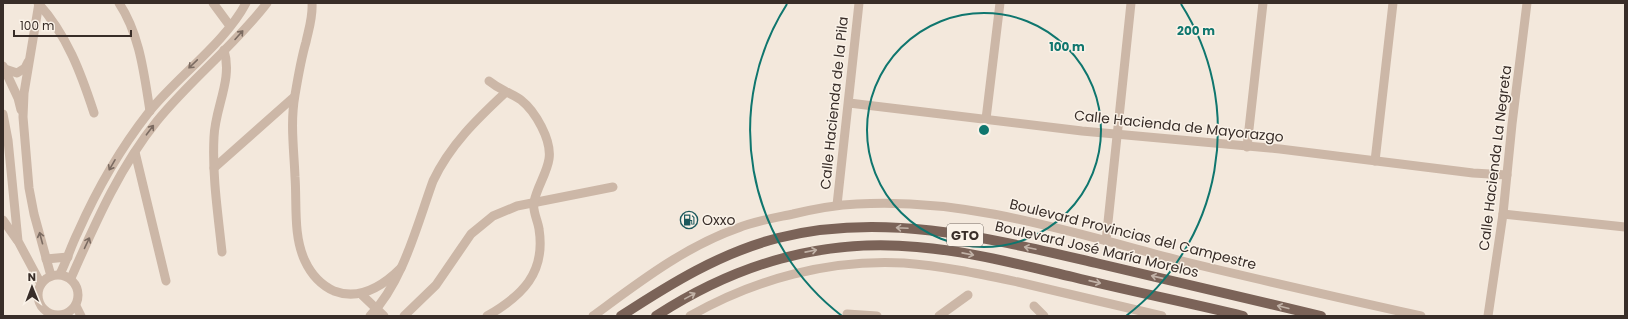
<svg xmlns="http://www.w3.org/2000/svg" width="1628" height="319" font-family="Poppins,sans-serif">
<rect width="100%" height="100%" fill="#f3e8dc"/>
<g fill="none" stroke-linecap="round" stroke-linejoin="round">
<g stroke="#ccb7a7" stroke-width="9">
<path d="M38 3C67 35 81 73 94 113"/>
<polyline points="39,3 24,93 23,117 29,188 34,214 51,276"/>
<path d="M119 3C140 35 144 74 150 111"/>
<polyline points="213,3 230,26"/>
<path d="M312 3C313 17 309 28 306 42 301 59 298 77 295 95 290 123 294 150 295 177 297 204 293 236 305 261 311 274 321 285 334 291 360 301 383 286 401 268"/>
<polyline points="3,66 18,98 21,110"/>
<polyline points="5,69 17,73 25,68 28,62"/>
<polyline points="849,103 1082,131 1280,149 1473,173 1507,175"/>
<polyline points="3,114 8,140 18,241 41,284"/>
<polyline points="986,119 1000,3"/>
<polyline points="1247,147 1263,3"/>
<polyline points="135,152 166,281"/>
<polyline points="1375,161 1393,3"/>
<polyline points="214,168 294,97"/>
<polyline points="837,205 859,3"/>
<polyline points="1503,214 1625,227"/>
<polyline points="3,220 17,240"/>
<polyline points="1106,241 1131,3"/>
<path d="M222 252C218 214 212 175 214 137 215 107 233 80 224 50"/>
<polyline points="46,259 68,257"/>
<path d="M60 274C67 260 71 246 78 232 97 189 120 149 149 112 178 76 225 43 246 3"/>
<circle cx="58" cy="295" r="20"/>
<path d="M71 278C95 224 119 168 157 121 191 79 234 46 267 3"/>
<polyline points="361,294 384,316"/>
<polyline points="76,306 81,316"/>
<polyline points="1034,306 1044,316"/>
<polyline points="847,314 877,316"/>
<path d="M370 316C403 282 417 225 433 181 450 145 477 119 506 92"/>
<polyline points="404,316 436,285 471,234 493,216 517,206 613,187"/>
<path d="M487 316C522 296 546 273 539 229 538 221 532 210 534 202 537 187 547 173 549 159 552 140 535 111 521 100 516 96 510 94 505 91 499 88 494 85 489 81"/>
<path d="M593 316C638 283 684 247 738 228 755 221 774 218 793 214 814 209 835 205 857 204 966 197 1074 233 1178 260 1259 280 1340 298 1421 316"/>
<path d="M690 316C755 279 829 259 904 263 943 266 980 274 1018 282 1066 293 1114 305 1162 316"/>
<polyline points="939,316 968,295"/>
<polyline points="1488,316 1503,214 1512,124 1527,3"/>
</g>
<g stroke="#7b6358" stroke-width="10">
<path d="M621 316C670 284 720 253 778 238 884 211 993 239 1096 263 1171 280 1246 298 1321 316"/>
<path d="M656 316C736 264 821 238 917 247 969 251 1022 265 1073 277 1129 291 1186 302 1243 316"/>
</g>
</g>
<defs><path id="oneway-shaft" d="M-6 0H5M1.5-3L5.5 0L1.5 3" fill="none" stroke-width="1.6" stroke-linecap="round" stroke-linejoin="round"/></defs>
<g stroke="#7b6b61">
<use href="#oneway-shaft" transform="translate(239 35) rotate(-48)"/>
<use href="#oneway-shaft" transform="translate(193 64) rotate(136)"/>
<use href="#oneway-shaft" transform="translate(150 130) rotate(-53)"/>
<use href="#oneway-shaft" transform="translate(112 165) rotate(120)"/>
<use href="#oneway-shaft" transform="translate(41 238) rotate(-105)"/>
<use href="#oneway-shaft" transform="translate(87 243) rotate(-65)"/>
</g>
<g stroke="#c1b2a7">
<use href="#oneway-shaft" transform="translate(902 228) rotate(-177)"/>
<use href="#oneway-shaft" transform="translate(1030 248) rotate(-168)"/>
<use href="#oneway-shaft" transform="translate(811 251) rotate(-11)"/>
<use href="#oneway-shaft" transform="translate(968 254) rotate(11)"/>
<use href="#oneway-shaft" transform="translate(1157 277) rotate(-167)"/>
<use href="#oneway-shaft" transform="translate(1095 282) rotate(13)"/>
<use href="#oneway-shaft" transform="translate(690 296) rotate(-29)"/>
<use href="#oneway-shaft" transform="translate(1283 307) rotate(-166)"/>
</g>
<g fill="none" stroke="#0f766e" stroke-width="2">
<circle cx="984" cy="130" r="117"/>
<path d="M842 316A234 234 0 0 1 787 4M1181 4A234 234 0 0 1 1126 316"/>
</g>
<defs>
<symbol id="fuel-ring" viewBox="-11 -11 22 22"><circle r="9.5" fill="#faf2e8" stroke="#1b585c" stroke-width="1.5"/><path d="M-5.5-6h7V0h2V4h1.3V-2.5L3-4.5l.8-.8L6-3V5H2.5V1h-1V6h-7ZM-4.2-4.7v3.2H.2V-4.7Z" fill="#1b585c"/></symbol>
</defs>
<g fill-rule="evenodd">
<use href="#fuel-ring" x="679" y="210" width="20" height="20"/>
</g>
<g text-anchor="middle" stroke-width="3" stroke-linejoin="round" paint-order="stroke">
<rect fill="#faf2e8" stroke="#726862" stroke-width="1" x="947" y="224" width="36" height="22" rx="3"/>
<g font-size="13" font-weight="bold" fill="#382d28">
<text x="965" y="240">GTO</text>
</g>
<g font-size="14" fill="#382d28" stroke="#faf2e8">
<text transform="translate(834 103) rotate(-84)" y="5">Calle Hacienda de la Pila</text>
<text transform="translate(1179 126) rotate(6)" y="5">Calle Hacienda de Mayorazgo</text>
<text transform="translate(1495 158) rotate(-83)" y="5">Calle Hacienda La Negreta</text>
<text transform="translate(1133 234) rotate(14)" y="5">Boulevard Provincias del Campestre</text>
<text transform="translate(1097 249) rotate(13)" y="5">Boulevard José María Morelos</text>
</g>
<g font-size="14" fill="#382d28" stroke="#faf2e8" text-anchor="start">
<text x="702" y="225">Oxxo</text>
</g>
</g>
<circle cx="984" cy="130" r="6" fill="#0f766e" stroke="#faf2e8" stroke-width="2"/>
<g font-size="12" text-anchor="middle" font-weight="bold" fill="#0f766e" stroke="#faf2e8" stroke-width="3" stroke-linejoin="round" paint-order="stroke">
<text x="1196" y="35">200 m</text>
<text x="1067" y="51">100 m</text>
</g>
<rect width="1628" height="319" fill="none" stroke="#382d28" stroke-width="8"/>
<g transform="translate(32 287) rotate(359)" stroke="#faf2e8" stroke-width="3" paint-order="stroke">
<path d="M0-3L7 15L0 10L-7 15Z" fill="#382d28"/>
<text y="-6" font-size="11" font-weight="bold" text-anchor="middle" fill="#382d28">N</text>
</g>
<path d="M14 30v6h117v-6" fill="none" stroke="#382d28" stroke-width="2"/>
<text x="20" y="30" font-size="12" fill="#382d28" stroke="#faf2e8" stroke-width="3" paint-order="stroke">100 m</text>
</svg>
